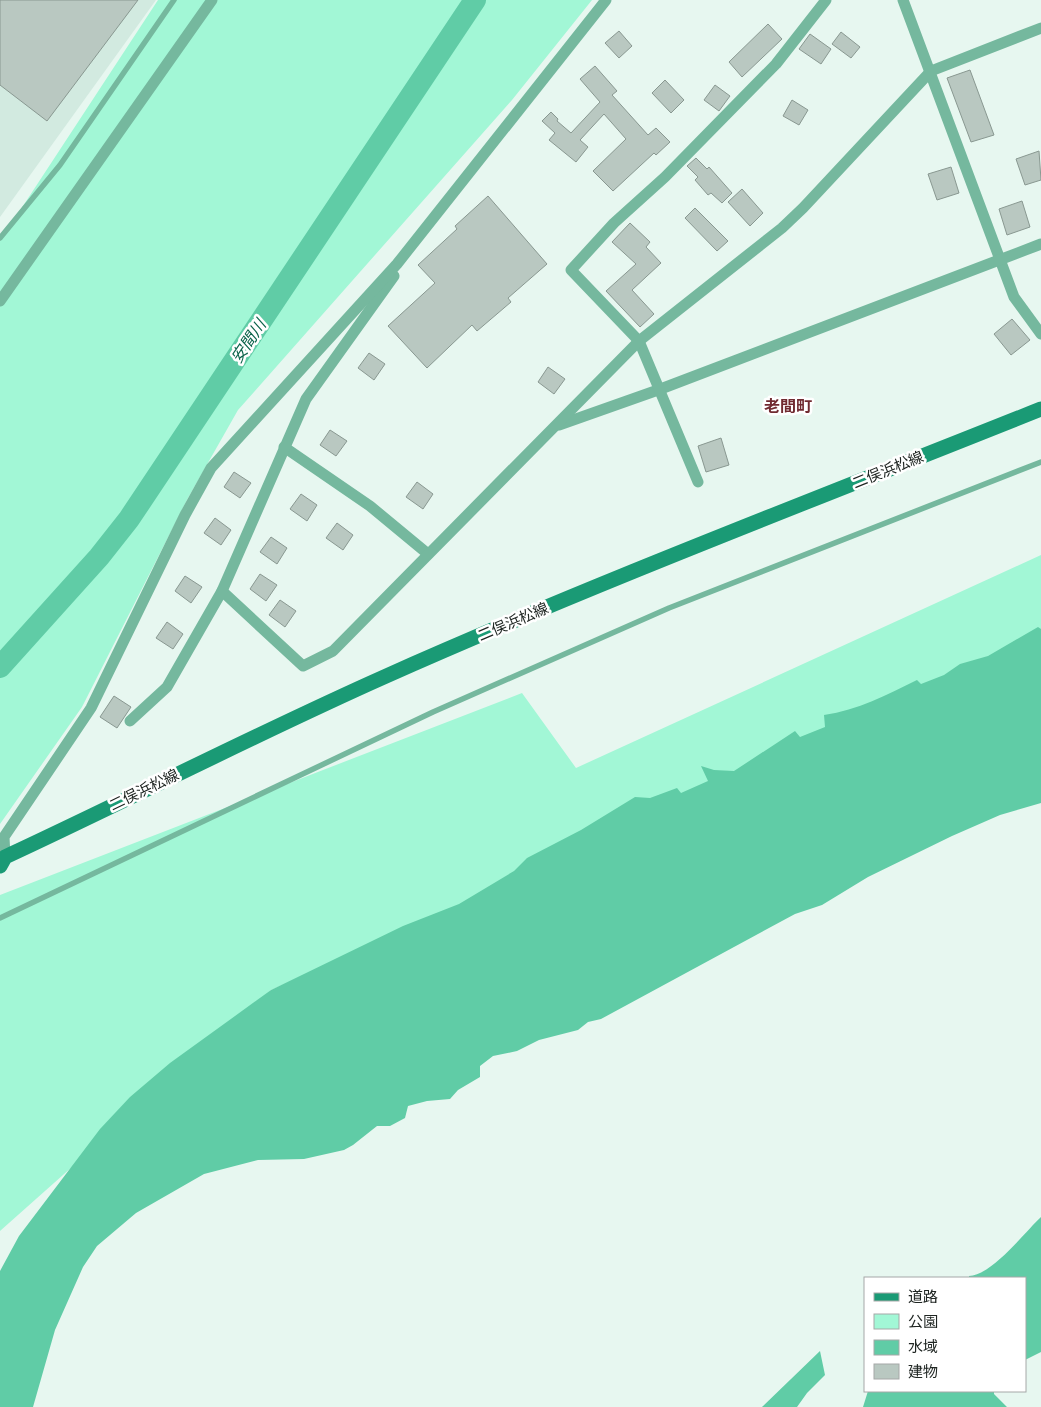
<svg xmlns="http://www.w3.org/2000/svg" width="1041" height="1407" font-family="Lato,'Noto Sans JP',sans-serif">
<rect width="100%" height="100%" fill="#e7f7f0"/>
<polygon fill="#d2eae0" points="0,0 156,0 0,217"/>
<g fill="#a2f7d6">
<polygon points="158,0 592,0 512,100 238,410 188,498 82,707 0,824 0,241"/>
<polygon points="1041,555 1041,647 271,990 0,1231 0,895 522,693 576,768"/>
</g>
<g fill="#60cca6">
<path d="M1038 627 1041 629V803L1000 815 952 836 868 877 822 905 795 914 601 1019 588 1022 578 1030 539 1040 517 1051 493 1056 480 1066V1077L458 1090 450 1099 427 1101 408 1106 405 1118 390 1126H377L353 1145 344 1150 304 1159 258 1160 204 1174 136 1213 97 1246 83 1267 55 1330 33 1407H0V1271L19 1236 100 1129 130 1097 170 1063 271 990 403 926 459 904 514 871 527 858 581 830 635 797 650 798 677 788 681 793 708 781 701 766 714 770 734 771 795 731 800 737 825 727 824 715C858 710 887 695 917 680L921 684 944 675 960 664 988 656Z"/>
<path d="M1041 1217V1352L1025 1360V1278H969V1276C992 1275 1024 1233 1041 1217Z"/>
<polygon points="820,1351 825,1375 807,1393 797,1407 762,1407"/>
<polygon points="868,1391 994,1391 994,1394 1007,1407 863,1407"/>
</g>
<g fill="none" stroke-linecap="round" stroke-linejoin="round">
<polyline stroke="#60cca6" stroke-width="22" points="0,667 99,557 129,519 475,0"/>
</g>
<g fill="#b9c8c1" stroke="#899891">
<polygon points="0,0 138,0 47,121 0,85"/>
<polygon points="768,24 782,39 742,77 729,62"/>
<polygon points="619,31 632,46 619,58 605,43"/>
<polygon points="841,32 860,47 851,58 832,44"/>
<polygon points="810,34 831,49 821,64 799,49"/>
<polygon points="595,66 617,91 612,95 648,135 656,128 670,142 656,155 654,153 613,191 593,171 626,139 604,114 580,140 588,147 576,162 549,140 555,133 542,121 551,112 558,119 557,121 571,133 600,102 580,79"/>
<polygon points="970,70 994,135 971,142 947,78"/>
<polygon points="665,80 684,100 671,113 652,93"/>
<polygon points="715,85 730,96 719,111 704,100"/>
<polygon points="792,100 808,110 799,125 783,116"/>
<polygon points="1039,151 1041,180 1025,185 1016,159"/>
<polygon points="696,158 707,169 709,167 732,193 722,203 711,193 708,195 695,180 698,177 687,166"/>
<polygon points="951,167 959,193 937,200 928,174"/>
<polygon points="742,189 763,213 750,226 728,202"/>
<polygon points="488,196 547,264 508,298 511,302 477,331 472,325 427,368 388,326 435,283 418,265 457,229 455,226"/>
<polygon points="1022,201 1030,227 1007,235 999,209"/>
<polygon points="695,208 728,241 717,251 685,218"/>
<polygon points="630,223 650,242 646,247 661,263 632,290 654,314 640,327 606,291 636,264 612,242"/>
<polygon points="1012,319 1030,340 1011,355 994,334"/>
<polygon points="369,353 385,364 374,380 358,368"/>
<polygon points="548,367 565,379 554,394 538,382"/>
<polygon points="330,430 347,441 336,456 320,445"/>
<polygon points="721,438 729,465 706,472 698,446"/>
<polygon points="234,472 251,483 240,498 224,487"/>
<polygon points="417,482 433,494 423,509 406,497"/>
<polygon points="301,494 317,505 307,521 290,509"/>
<polygon points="215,518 231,530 221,545 204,533"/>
<polygon points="337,523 353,535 343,550 326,538"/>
<polygon points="271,537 287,548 277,564 260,552"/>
<polygon points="260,574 277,585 266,601 250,589"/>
<polygon points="185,576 202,587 191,603 175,591"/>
<polygon points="280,600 296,611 285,627 269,615"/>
<polygon points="167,622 183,634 173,649 156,638"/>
<polygon points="114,696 131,707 117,728 100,717"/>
</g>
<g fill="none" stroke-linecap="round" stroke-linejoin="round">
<g stroke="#75b89e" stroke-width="5.5">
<polyline points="0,238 60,165 174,0"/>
<polyline points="0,918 433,712 669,608 1041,462"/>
</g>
<g stroke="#75b89e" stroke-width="11">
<polyline points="903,0 1014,297 1041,334"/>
<polyline points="0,301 212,0"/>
<polyline points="559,425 658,390 1041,244"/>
<polyline points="284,447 370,506 428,554"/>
<polyline points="698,482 639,341 571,270 614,223 665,177 776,64 826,0"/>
<polyline points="222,591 303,666 333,651 639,341 782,228 803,208 931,71 1041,28"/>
<polyline points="130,721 167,687 222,591 306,399 394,276"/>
<polyline points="5,857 4,837 91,708 185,515 211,468 397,264 606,0"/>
</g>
<path stroke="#1a9a75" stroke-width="15" d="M0 866 5 857C132 798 256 734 384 677 600 581 821 497 1041 409"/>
</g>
<g text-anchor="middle" stroke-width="5" stroke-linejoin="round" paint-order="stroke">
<g font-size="15" fill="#202623" stroke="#fff">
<text transform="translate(888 470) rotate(-22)" y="5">二俣浜松線</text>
<text transform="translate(513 622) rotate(-23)" y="5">二俣浜松線</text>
<text transform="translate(144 790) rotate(-26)" y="5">二俣浜松線</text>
</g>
<g font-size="16" font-style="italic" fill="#0b634a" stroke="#fff">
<text transform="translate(248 341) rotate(-56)" y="6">安間川</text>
</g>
<g font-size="16" font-weight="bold" fill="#702a30" stroke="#fff">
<text x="788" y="412">老間町</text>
</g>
</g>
<rect x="864" y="1277" width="162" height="115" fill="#ffffff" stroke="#a6a8a7"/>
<rect x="874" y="1293" width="25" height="8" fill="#1a9a75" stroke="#a6a8a7"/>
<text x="908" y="1302" font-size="15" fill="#202623">道路</text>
<rect x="874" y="1314" width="25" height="15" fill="#a2f7d6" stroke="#a6a8a7"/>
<text x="908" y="1327" font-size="15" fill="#202623">公園</text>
<rect x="874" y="1340" width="25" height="15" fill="#60cca6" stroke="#a6a8a7"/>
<text x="908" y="1352" font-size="15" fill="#202623">水域</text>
<rect x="874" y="1364" width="25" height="15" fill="#b9c8c1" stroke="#a6a8a7"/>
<text x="908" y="1377" font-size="15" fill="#202623">建物</text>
</svg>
